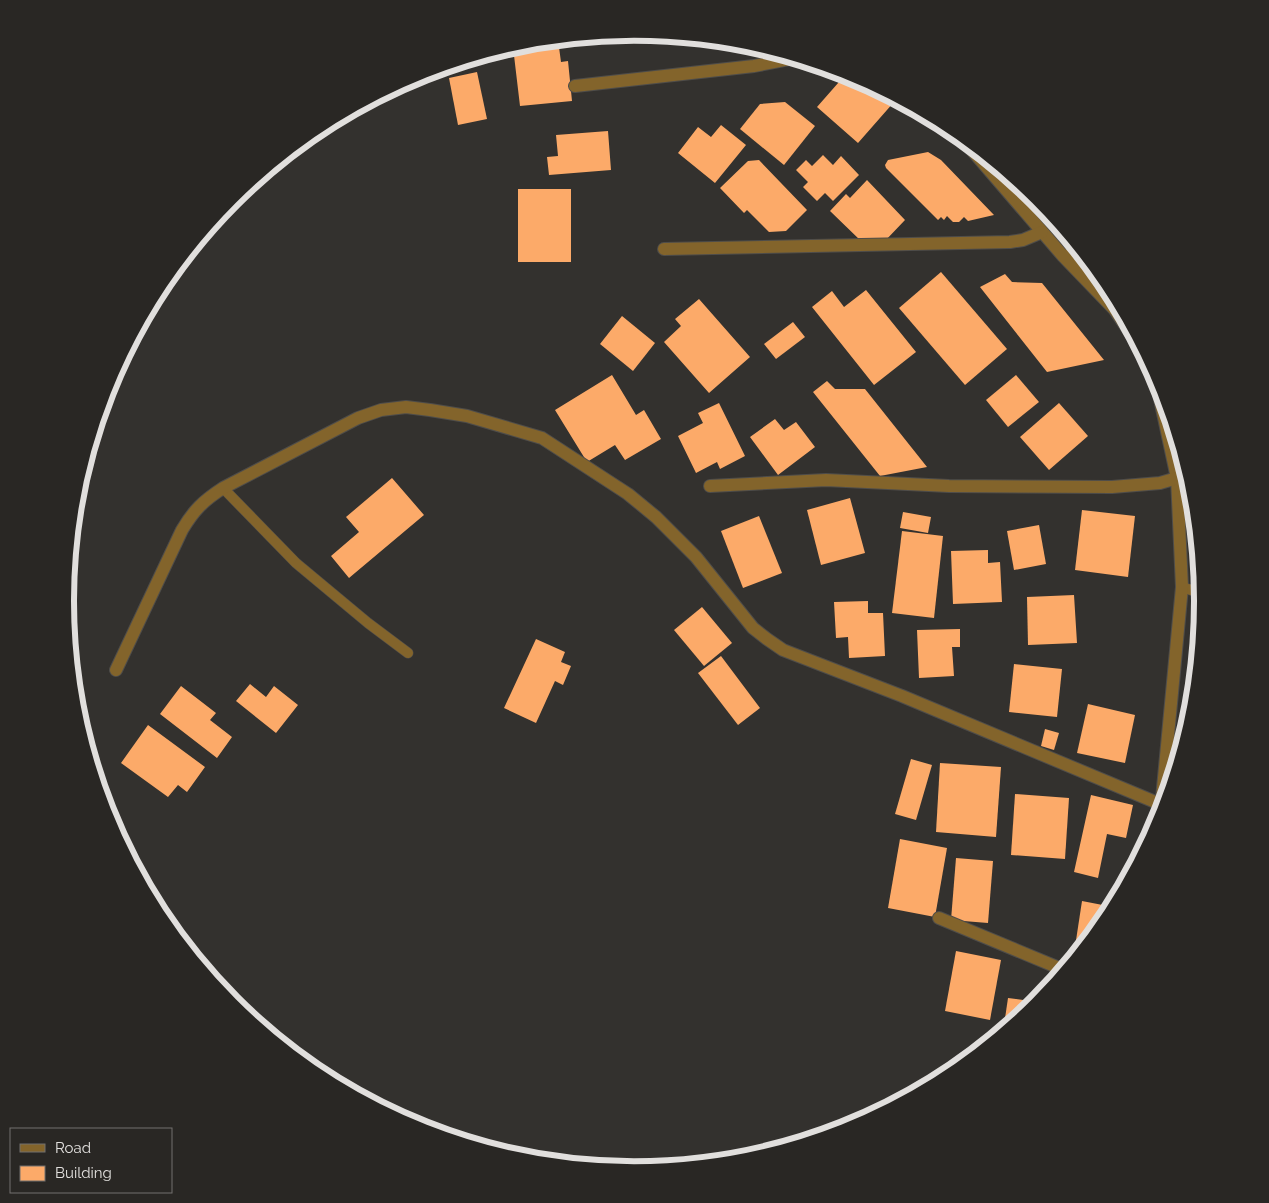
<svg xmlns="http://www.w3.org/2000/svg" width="1269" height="1203" font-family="Raleway,sans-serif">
<rect width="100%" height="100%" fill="#33312e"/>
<g fill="#fcaa69">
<polygon points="558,40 561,62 568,61 572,101 520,106 513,47 524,43"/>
<polygon points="763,49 771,51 779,54 769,56"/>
<polygon points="477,72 487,119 458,125 449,78"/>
<polygon points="846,74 859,84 861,81 882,92 894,102 858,143 817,107"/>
<polygon points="785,102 815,126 784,165 740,129 760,104"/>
<polygon points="721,125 746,145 715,183 678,153 698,127 711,137"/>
<polygon points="608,131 611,170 549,175 547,157 558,156 556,135"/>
<polygon points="928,152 941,160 994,215 968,221 964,217 959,222 953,222 947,216 944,220 941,217 938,220 886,168 885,165 888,160"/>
<polygon points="823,155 833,165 841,156 859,175 833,201 825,193 817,201 803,187 808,182 796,170 806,160 812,166"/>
<polygon points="759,160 807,210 786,231 769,232 747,210 744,213 720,188 748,161"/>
<polygon points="867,180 905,220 884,242 861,241 830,211 846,194 850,198"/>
<polygon points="1022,187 1037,199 1043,207 1037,211"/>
<rect x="518" y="189" width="53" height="73"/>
<polygon points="941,272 1007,349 965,385 899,308"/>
<polygon points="1005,274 1012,282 1042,283 1104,360 1047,372 980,287"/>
<polygon points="866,290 916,352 874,385 812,307 832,291 844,307"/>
<polygon points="699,299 750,357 709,393 664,342 681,326 675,319"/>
<polygon points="622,316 655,343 633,371 600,344"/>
<polygon points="793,322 805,337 776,359 764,344"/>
<polygon points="612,375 636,415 644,410 661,439 625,460 615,445 587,462 555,410"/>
<polygon points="1016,375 1039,402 1008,427 986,400"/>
<polygon points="827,381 835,389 865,389 927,467 880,476 813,392"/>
<polygon points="719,403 745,456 720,469 717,462 696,473 678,436 703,423 698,413"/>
<polygon points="1059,403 1088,436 1049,470 1020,437"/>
<polygon points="775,419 784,430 796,422 815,447 778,475 750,437"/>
<polygon points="392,478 424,515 349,578 331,556 359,532 346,517"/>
<polygon points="850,498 865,553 821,565 807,510"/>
<polygon points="1082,510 1135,516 1128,577 1075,570"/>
<polygon points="903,512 931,517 928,533 900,528"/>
<polygon points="759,516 782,573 743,588 721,531"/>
<polygon points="1039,525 1046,564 1014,570 1007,531"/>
<polygon points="902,531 943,536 934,618 892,613"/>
<polygon points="988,550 988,563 1000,562 1002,602 953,604 951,551"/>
<polygon points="1074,595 1077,643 1028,645 1027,597"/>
<polygon points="868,601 868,613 883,613 885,656 849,658 848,637 836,638 834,602"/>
<polygon points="702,607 732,643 704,666 674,630"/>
<polygon points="960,629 960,647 952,647 954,676 919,678 917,630"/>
<polygon points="536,639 565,652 561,662 571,666 563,685 555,681 536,723 504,708"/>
<polygon points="721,656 760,708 738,725 698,673"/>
<polygon points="1014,664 1062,669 1057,717 1009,712"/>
<polygon points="250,684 266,697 274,686 298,705 276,733 236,701"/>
<polygon points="181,686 216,713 210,720 232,737 217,758 160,714"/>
<polygon points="1088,704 1135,715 1125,763 1077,753"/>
<polygon points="148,725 205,767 187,792 178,785 168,797 121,763"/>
<polygon points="1045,729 1059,733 1054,750 1041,746"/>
<polygon points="911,759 932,765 916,820 895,814"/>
<polygon points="940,763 1001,767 996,837 936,832"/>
<polygon points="1015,794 1069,798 1065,859 1011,855"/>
<polygon points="1091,795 1133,805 1126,838 1107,834 1098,878 1074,872"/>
<polygon points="900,839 947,848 935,917 888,908"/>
<polygon points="956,858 993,861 988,923 951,920"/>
<polygon points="1082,901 1113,907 1107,918 1073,960"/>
<polygon points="956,951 1001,960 990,1020 945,1011"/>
<polygon points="1008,998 1038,1002 1003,1032"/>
</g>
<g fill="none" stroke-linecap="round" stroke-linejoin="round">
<defs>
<g id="lane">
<polyline points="1063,256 1079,250"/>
<polyline points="223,488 296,563 368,623 408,653"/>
<polyline points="1182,587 1203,594"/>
</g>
<g id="street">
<polyline points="575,86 754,66 795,58"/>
<polyline points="959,135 1063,256 1115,310 1140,347 1157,385 1177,478 1182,587 1160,820"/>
<polyline points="664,249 1010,242 1023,240 1042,232"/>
<polyline points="710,486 826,480 949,486 1112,487 1160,483 1177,478"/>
<path d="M116 670 182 530C194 510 203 501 223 488L358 418 381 410 406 407 430 410 467 416 542 438 628 494 656 517 696 557 753 628 767 639 783 650 902 696 1160 804"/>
<polyline points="939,918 1064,970"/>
</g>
</defs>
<use href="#lane" stroke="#4f4d4a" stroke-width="11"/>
<use href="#street" stroke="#4f4d4a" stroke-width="14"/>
<use href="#lane" stroke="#83642b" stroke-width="10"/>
<use href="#street" stroke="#83642b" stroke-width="12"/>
</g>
<path d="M0 0H1269V1203H0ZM74 601a560 560 0 1 1 1120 0a560 560 0 1 1-1120 0Z" fill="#292724" fill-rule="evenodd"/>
<path fill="none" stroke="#e1dfdd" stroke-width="6" d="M74 601a560 560 0 1 1 1120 0a560 560 0 1 1-1120 0Z"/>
<rect x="10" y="1128" width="162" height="65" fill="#292724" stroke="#73716e"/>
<rect x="20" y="1144" width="25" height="8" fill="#83642b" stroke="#73716e"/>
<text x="55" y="1153" font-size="15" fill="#e1dfdd">Road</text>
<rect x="20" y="1166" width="25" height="15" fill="#fcaa69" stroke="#73716e"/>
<text x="55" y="1178" font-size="15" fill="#e1dfdd">Building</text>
</svg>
